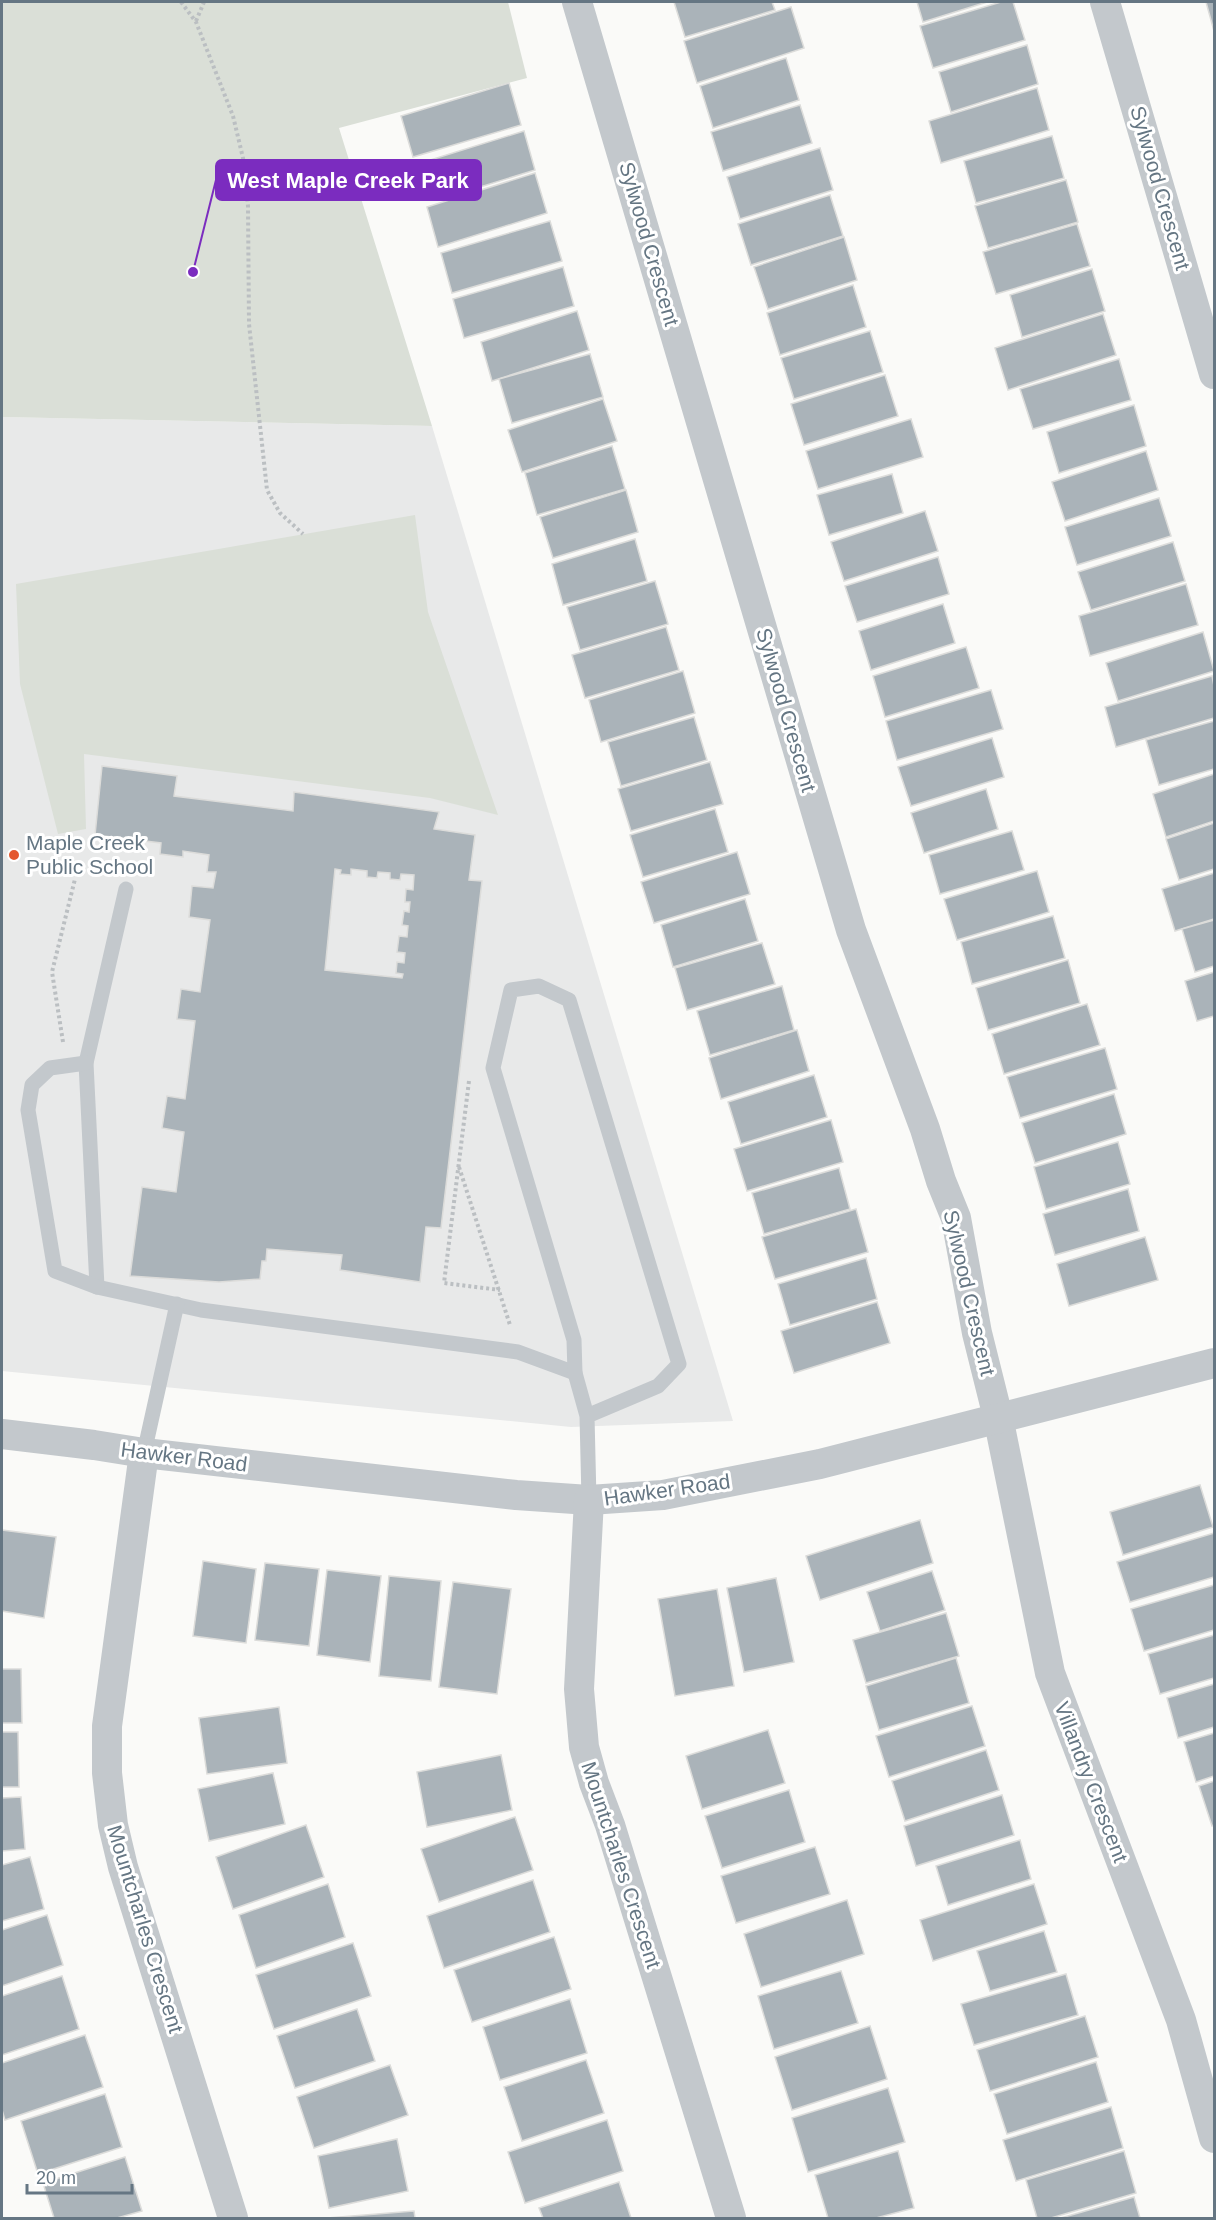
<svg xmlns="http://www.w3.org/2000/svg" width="1216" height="2220" font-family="Arial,sans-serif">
<rect width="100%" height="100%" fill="#fafaf8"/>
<polygon fill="#e8e9e9" points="2,417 432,426 733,1421 571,1427 2,1371"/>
<g fill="#dadfd7">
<polygon points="2,2 508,2 527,78 339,128 432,426 2,417"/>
<polygon points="415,515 428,612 498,815 430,798 84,754 86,829 58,834 20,684 16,584"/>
</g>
<g fill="#aab3b9" stroke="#dcdcda" stroke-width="1.5" fill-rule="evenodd">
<polygon points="674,2 772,2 775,10 685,37"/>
<polygon points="917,2 987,2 923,22"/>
<polygon points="1001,2 1013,2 1025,40 933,68 920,26"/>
<polygon points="1206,2 1214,2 1214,31"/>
<polygon points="791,7 804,48 697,83 684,41"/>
<polygon points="1027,45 1038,84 951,112 939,72"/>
<polygon points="786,58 799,100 713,128 700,86"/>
<polygon points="509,83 521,125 413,157 401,116"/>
<polygon points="1037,88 1049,130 941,163 929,121"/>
<polygon points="800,105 812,143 723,171 711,132"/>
<polygon points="524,131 535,170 438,200 427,161"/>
<polygon points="1052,136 1064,178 976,203 964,161"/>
<polygon points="820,148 833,190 740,219 727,177"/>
<polygon points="535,173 547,213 438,247 427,207"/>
<polygon points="1066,180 1078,222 988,248 975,206"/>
<polygon points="830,195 843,236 751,265 738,224"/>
<polygon points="550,221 562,261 452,293 441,253"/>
<polygon points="1077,224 1090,266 996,294 983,252"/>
<polygon points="844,237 857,280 768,309 754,267"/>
<polygon points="563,267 574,306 464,338 453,299"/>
<polygon points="1092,269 1105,311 1022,337 1010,295"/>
<polygon points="853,285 866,327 780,355 767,313"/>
<polygon points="577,311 589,350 492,381 481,342"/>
<polygon points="1103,314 1116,355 1008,390 995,348"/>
<polygon points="870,331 883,372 794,399 781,358"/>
<polygon points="590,354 603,397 512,423 499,379"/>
<polygon points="1119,359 1131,400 1033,429 1020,389"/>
<polygon points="885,375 898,416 804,445 791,404"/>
<polygon points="603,399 617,441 522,472 508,430"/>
<polygon points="1134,405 1146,446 1059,473 1047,432"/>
<polygon points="911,419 923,457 818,489 806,451"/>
<polygon points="612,446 625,489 537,515 525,473"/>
<polygon points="1146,451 1158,490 1065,521 1052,482"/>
<polygon points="892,474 903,513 829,535 817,495"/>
<polygon points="626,490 638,532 553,558 540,517"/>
<polygon points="1159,498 1171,536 1077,565 1065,527"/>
<polygon points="925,511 938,551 844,581 831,542"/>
<polygon points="635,539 647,581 563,605 552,564"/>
<polygon points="1173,542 1185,581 1091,610 1078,572"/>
<polygon points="938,557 949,594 857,622 845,586"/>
<polygon points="655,581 668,624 580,650 567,607"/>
<polygon points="1186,584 1198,625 1090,656 1079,616"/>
<polygon points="943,604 955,643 871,670 859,631"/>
<polygon points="666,627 679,670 585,698 572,655"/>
<polygon points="1203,632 1214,671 1118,701 1106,663"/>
<polygon points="966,647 979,688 885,717 873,676"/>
<polygon points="683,671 695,713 601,742 589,700"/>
<polygon points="1212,676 1214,686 1214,718 1116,747 1105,707"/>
<polygon points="991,690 1003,729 897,760 886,721"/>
<polygon points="694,717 707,760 621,786 608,742"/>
<polygon points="1214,721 1214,769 1159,785 1146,740"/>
<polygon points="992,738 1004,777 911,806 898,767"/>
<polygon points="710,762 723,804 631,831 618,789"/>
<path d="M102 766 177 776 174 796 293 811 294 792 439 812 434 829 475 835 469 880 482 881 441 1228 426 1227 420 1282 340 1270 342 1255 267 1249 266 1261H262L260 1279 219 1282 130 1276 142 1187 176 1192 184 1132 162 1128 167 1096 185 1099 195 1021 177 1019 181 989 200 992 210 920 189 917 192 886 213 888 216 872H207L209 855 183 851V857L160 854 161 843 95 835ZM335 869 341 870 340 874 351 875V869L367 871V877L377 878 378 872 390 873V879L400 880 401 874 414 875 413 890 406 889 405 902H410L409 912 404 911 402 925 408 926 407 937 399 936 397 952 405 953 404 963 397 962 396 973 403 974 402 978 325 970Z"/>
<polygon points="1214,774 1214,821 1166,837 1153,794"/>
<polygon points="986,789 998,829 924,853 911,813"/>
<polygon points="715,809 728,852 643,877 630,835"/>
<polygon points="1214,823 1214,869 1179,880 1166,839"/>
<polygon points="1012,831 1024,870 940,894 929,855"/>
<polygon points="737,852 750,894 654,923 641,882"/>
<polygon points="1037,871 1049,912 957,940 944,899"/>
<polygon points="1214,873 1214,919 1175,931 1162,889"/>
<polygon points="745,899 758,941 673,967 661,925"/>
<polygon points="1053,916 1065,958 972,984 961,942"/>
<polygon points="1214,920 1214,966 1195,972 1182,929"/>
<polygon points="762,943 775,984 687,1010 675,968"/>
<polygon points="1068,960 1080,1003 988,1030 976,988"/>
<polygon points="1214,972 1214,1016 1197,1021 1185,981"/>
<polygon points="782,986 794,1030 710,1055 697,1011"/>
<polygon points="1087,1004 1100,1045 1004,1074 992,1034"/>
<polygon points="797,1030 809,1071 721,1099 709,1058"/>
<polygon points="1105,1048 1117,1089 1020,1118 1007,1077"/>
<polygon points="814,1075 827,1117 741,1144 728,1102"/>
<polygon points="1114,1094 1126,1134 1035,1163 1022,1123"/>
<polygon points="831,1120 843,1162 747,1191 734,1149"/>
<polygon points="1118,1142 1130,1184 1046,1209 1034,1167"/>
<polygon points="839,1168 850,1209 764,1234 752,1193"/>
<polygon points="1128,1189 1139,1231 1055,1255 1043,1214"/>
<polygon points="856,1209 868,1252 775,1279 762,1237"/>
<polygon points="1145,1237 1158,1280 1069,1306 1057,1264"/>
<polygon points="866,1258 877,1299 790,1325 778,1284"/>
<polygon points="877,1302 890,1343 794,1373 781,1331"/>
<polygon points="1200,1485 1213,1527 1123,1555 1110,1512"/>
<polygon points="920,1520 933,1563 820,1600 806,1556"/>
<polygon points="2,1530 56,1537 44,1618 2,1611"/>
<polygon points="1214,1533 1214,1577 1130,1602 1117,1562"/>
<polygon points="203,1561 256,1569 246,1643 193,1636"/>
<polygon points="265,1563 319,1569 309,1646 255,1640"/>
<polygon points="327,1570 381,1576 370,1662 317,1655"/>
<polygon points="932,1571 945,1610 880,1631 867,1592"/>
<polygon points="389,1576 441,1581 431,1681 379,1676"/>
<polygon points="776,1578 794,1662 744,1672 727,1588"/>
<polygon points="453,1582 511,1589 497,1694 439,1687"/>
<polygon points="1214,1585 1214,1630 1144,1651 1131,1609"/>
<polygon points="717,1589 734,1686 675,1696 658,1599"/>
<polygon points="946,1613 959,1656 866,1683 853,1640"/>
<polygon points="1214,1635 1214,1678 1160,1694 1148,1654"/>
<polygon points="956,1658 969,1703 879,1730 866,1686"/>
<polygon points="2,1669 21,1669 22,1723 2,1723"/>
<polygon points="1214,1684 1214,1727 1178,1738 1167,1698"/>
<polygon points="972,1706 985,1746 889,1777 876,1736"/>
<polygon points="279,1707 287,1763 207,1774 199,1718"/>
<polygon points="768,1730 785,1783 702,1809 686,1756"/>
<polygon points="2,1732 18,1732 19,1787 2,1787"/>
<polygon points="1214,1733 1214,1776 1196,1782 1184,1742"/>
<polygon points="986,1750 999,1790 905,1821 892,1781"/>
<polygon points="501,1755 512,1810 427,1827 417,1772"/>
<polygon points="273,1773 285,1824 209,1841 198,1789"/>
<polygon points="1214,1781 1214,1825 1212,1826 1199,1786"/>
<polygon points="789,1790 805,1842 722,1868 705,1816"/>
<polygon points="1002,1795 1014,1835 916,1866 904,1826"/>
<polygon points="21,1797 25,1849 2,1851 2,1798"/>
<polygon points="515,1817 533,1870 439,1902 421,1849"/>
<polygon points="306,1825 324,1877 233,1909 216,1857"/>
<polygon points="1020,1840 1031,1879 948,1905 936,1866"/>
<polygon points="815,1847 830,1894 736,1923 721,1876"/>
<polygon points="30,1857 44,1909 2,1921 2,1865"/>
<polygon points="533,1880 550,1932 444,1968 427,1916"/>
<polygon points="328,1884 345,1937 256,1968 239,1915"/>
<polygon points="1034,1884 1047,1924 933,1961 920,1920"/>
<polygon points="847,1900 864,1954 761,1987 744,1934"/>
<polygon points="47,1915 63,1965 2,1986 2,1930"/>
<polygon points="1044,1931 1057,1972 990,1991 977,1951"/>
<polygon points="554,1937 571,1989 472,2022 454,1970"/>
<polygon points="353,1943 371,1996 274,2029 256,1975"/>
<polygon points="841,1971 858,2023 774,2049 758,1996"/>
<polygon points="1066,1974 1078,2015 974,2045 961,2004"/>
<polygon points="62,1976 79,2029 2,2055 2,1996"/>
<polygon points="570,1999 587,2053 500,2080 483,2027"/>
<polygon points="357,2009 375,2061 295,2088 277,2036"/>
<polygon points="1085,2016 1098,2057 990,2091 977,2050"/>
<polygon points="870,2026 887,2079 792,2110 775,2057"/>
<polygon points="85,2035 103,2087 5,2120 2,2110 2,2063"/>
<polygon points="586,2060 604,2113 522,2141 504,2087"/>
<polygon points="1096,2062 1108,2102 1007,2134 994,2094"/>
<polygon points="390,2065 408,2115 314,2148 297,2097"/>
<polygon points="888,2088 905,2142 808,2172 792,2118"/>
<polygon points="105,2094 122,2147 38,2174 21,2121"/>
<polygon points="1111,2107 1123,2148 1016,2181 1003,2140"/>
<polygon points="607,2120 623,2171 525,2203 508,2152"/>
<polygon points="397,2139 408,2191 329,2208 318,2156"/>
<polygon points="898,2151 914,2208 876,2218 828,2218 815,2175"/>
<polygon points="1124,2151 1136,2193 1051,2218 1037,2218 1026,2180"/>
<polygon points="125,2157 142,2211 117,2218 54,2218 43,2183"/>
<polygon points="619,2182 631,2218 543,2218 539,2208"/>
<polygon points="1134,2197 1140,2218 1061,2218"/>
<polygon points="414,2211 415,2218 327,2218"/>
</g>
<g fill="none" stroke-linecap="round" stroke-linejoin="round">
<g stroke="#bbbfc2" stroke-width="4" stroke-dasharray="3 3" stroke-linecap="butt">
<polyline points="181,2 196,22 233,116 243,158 248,206 249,324 267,490 280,513 303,534"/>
<polyline points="196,21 204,2"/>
<polyline points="63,1042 52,972 75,879"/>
<polyline points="469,1081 444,1283 500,1290"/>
<polyline points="459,1167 510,1325"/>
</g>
<g stroke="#c3c8cc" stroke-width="15">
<polyline points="126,889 86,1063 97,1287 201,1310 518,1352 575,1373"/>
<polyline points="86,1063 50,1068 32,1085 28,1110 55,1271 97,1287"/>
<polyline points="587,1416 658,1386 679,1364 569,1000 539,986 511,990 493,1068 574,1340 575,1373 587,1416 589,1500"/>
<polyline points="144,1453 177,1304"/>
</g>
<g stroke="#c3c8cc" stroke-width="30">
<polyline points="577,2 851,930 925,1129 941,1181 956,1218 977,1333 998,1417 1050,1673 1181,2020 1214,2138"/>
<polyline points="1105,2 1214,374"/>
<polyline points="2,1434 94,1445 144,1453 516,1495 589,1500 663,1495 820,1464 1214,1363"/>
<polyline points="144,1453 107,1726 107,1773 113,1825 123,1867 233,2218"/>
<polyline points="589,1500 579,1689 584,1747 594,1783 610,1825 731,2218"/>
</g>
</g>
<circle fill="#e4572e" stroke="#fff" stroke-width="2" cx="14" cy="855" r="6"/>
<g text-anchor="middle" stroke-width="6" stroke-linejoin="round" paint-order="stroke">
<g font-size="21" fill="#657683" stroke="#fff">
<text transform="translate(1160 188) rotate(74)" y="7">Sylwood Crescent</text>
<text transform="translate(649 244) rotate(74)" y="7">Sylwood Crescent</text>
<text transform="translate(786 710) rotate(74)" y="7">Sylwood Crescent</text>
<text transform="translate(969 1293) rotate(77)" y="7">Sylwood Crescent</text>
<text transform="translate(184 1457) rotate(7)" y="7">Hawker Road</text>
<text transform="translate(667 1490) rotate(-8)" y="7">Hawker Road</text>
<text transform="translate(1091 1782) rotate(69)" y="7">Villandry Crescent</text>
<text transform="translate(621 1865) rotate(72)" y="7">Mountcharles Crescent</text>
<text transform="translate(145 1929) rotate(73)" y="7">Mountcharles Crescent</text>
</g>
<g font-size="21" fill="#657683" stroke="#fff" text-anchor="start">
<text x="26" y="850">Maple Creek<tspan x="26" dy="24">Public School</tspan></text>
</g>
</g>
<path fill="none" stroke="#7b2cbf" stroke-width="2" d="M193 272L216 180"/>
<circle fill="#7b2cbf" stroke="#fff" stroke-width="2" cx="193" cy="272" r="6"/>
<rect fill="#7b2cbf" stroke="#7b2cbf" stroke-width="2" x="216" y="160" width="265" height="40" rx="6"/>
<g font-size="22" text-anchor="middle" font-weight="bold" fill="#fff">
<text x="348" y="188">West Maple Creek Park</text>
</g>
<rect width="1216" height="2220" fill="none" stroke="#657683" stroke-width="6"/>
<path d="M27 2184v9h105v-9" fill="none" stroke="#657683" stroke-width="3"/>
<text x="36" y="2184" font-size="18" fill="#657683" stroke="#ffffff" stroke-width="4.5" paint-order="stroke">20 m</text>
</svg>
